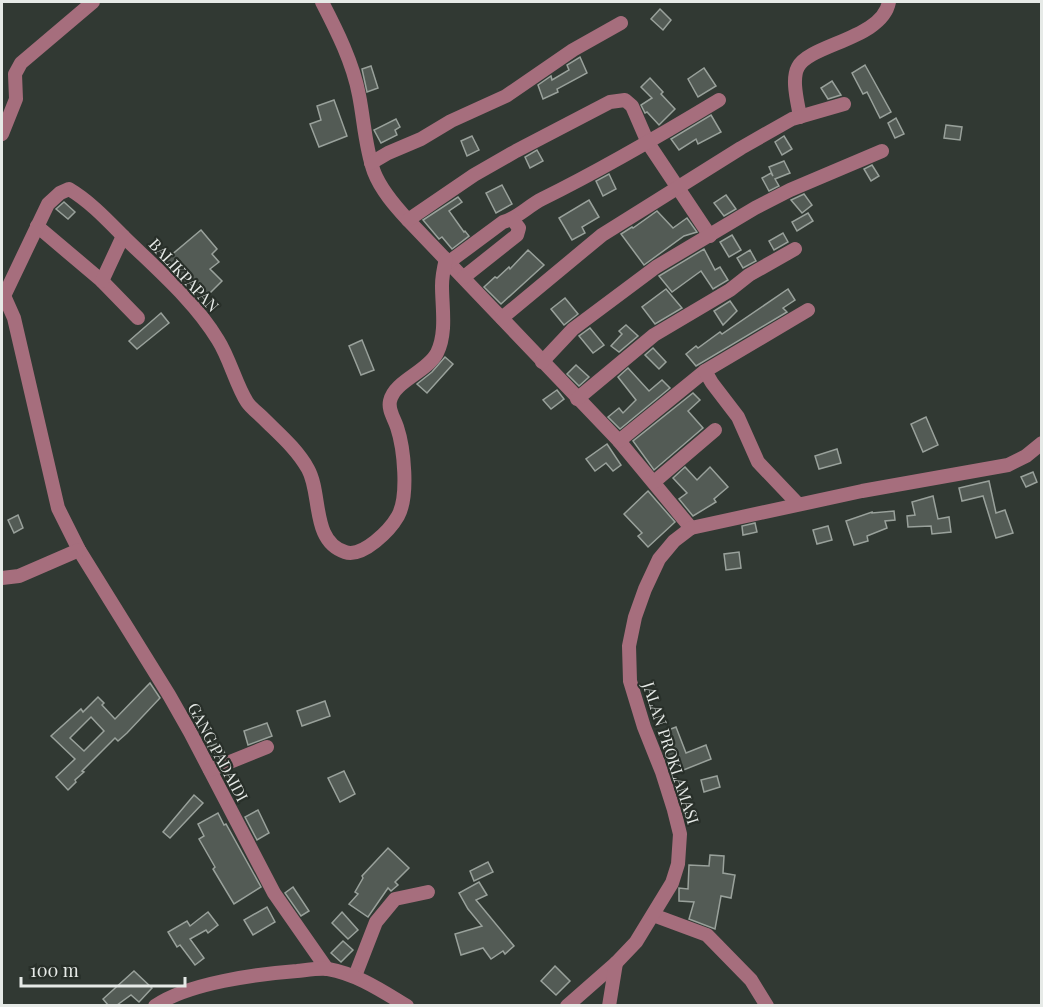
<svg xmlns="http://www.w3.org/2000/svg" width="1043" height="1007" font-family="'Playfair Display',serif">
<rect width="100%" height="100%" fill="#313933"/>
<g fill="#535b55" stroke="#99a19b" stroke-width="1.5" fill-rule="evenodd">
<polygon points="660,9 671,20 663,30 651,19"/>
<polygon points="580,57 587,73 557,89 558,92 543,99 538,85 551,76 552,80 569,70 567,65"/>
<polygon points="865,65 891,112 880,118 867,92 863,94 852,73"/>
<polygon points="371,66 378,88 367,92 362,69"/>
<polygon points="704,68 716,86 698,97 688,79"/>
<polygon points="650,78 663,92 661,94 675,109 659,125 647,112 645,113 641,105 652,98 641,87"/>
<polygon points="832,81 841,95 828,99 821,88"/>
<polygon points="334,100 347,136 319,147 310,124 321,120 317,106"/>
<polygon points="711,115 721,132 698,144 696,139 679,150 671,139"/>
<polygon points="896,118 904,134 895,138 888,123"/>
<polygon points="396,119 400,127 395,130 397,135 381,143 374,130"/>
<polygon points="946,125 962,127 960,140 944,138"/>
<polygon points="472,136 479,150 467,156 461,141"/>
<polygon points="784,136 792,149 782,155 775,142"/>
<polygon points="537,150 543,161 530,168 525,157"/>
<polygon points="784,161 790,173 775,179 779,186 769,191 762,178 771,173 773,176 769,167"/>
<polygon points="872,165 879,176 871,181 864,169"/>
<polygon points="609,174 616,189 603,196 596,181"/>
<polygon points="502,185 512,204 496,213 486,193"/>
<polygon points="804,194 812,205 802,213 791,200"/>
<polygon points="726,195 736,209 724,216 714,203"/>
<polygon points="458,197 462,202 449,211 464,232 465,231 469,236 452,249 442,237 439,239 423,220"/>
<polygon points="589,200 599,217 582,227 585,233 572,240 559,218"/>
<polygon points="64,202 75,212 68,219 56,209"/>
<polygon points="657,211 673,228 687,218 697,232 684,236 644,265 621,234 632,227 633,228"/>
<polygon points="808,213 813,221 797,231 792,222"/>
<polygon points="201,230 217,249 212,254 219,262 210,269 222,281 201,302 163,262"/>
<polygon points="783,233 788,242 774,250 769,241"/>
<polygon points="732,235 741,250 729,257 720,242"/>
<polygon points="704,249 715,270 720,267 728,280 713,289 701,271 672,292 659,276"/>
<polygon points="528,250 544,265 501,304 484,287 495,277 497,278 509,267 510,269"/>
<polygon points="750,250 756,261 743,268 737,258"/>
<polygon points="666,289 682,308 655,324 642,307"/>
<polygon points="788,289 795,300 783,308 787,312 696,366 686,354 696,346 698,348 720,332 722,334"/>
<polygon points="565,298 578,314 564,325 551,309"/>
<polygon points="730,301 737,311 723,325 714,311"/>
<polygon points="161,313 169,323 137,349 129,341"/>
<polygon points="626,325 638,336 619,352 611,346 622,334 619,331"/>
<polygon points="590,328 604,345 593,353 579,336"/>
<polygon points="362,340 374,370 361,375 349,346"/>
<polygon points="653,348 666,362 659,369 645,355"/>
<polygon points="445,357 453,364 427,393 417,384 432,372"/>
<polygon points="576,365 589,377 579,386 567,374"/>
<polygon points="628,368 649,391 662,380 670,388 620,429 608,417 619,408 623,413 636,400 618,377"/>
<polygon points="557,390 564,399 551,409 543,400"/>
<polygon points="693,393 700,400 688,411 703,428 654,470 633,441"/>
<polygon points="926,417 938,445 923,452 911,424"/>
<polygon points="607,444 621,465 613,471 606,463 595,471 586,459"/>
<polygon points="837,449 841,463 819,469 815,456"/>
<polygon points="685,467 697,480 710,467 728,487 714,499 716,502 693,516 679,499 687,493 673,478"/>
<polygon points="1033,472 1037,482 1026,487 1021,477"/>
<polygon points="989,481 996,513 1005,510 1013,533 996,538 983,496 962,501 959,488"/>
<polygon points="648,491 675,522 648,547 638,536 642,533 624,514"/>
<polygon points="933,496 938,519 949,517 951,532 932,534 931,526 908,527 907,516 915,515 912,502"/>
<polygon points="894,511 895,520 885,521 887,528 867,536 868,541 854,545 846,521 872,512 872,513"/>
<polygon points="18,515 23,528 14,533 8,520"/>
<polygon points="755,523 757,532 743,535 742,526"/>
<polygon points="828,526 832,540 817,544 813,530"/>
<polygon points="739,552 741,568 726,570 724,554"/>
<path d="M150 683 160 698 127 733 118 741 115 738 82 771 84 772 75 780 76 782 68 790 56 777 75 759 51 736 81 709 83 712 98 697 104 703 102 705 115 719ZM91 717 104 731 84 751 70 738Z"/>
<polygon points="325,701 330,716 302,726 297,711"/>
<polygon points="267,723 272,736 248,745 244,731"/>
<polygon points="676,727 686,753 706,745 711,759 681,771 677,758 667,761 664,753 671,751 663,732"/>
<polygon points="220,743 225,754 214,759 208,747"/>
<polygon points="344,771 355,794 340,802 328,778"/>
<polygon points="717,776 720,787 704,792 701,780"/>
<polygon points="194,795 203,803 170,838 163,832"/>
<polygon points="258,810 269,833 257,840 245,817"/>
<polygon points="218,813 224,825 226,824 261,887 234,904 213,869 215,867 199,839 204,836 198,824"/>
<polygon points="388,848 409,868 395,882 398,885 391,891 388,888 368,917 349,904 358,894 355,892 363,878 362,876"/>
<polygon points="710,855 724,856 723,873 735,875 731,898 721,896 715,929 689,919 694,902 679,901 679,888 688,889 689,865 709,866"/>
<polygon points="488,862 493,872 474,881 470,871"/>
<polygon points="479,882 487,895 476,900 514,946 505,954 503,951 491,959 483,948 461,955 455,934 482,926 468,909 459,893"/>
<polygon points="293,887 309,911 301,916 285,893"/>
<polygon points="267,907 275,922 253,935 244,920"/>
<polygon points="208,912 218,925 208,933 206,930 190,939 204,958 195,965 180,945 177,947 168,932 187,921 190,926"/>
<polygon points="342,912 358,930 348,939 332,923"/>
<polygon points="343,941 353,950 341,962 331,953"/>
<polygon points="555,966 570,981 556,995 541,981"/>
<polygon points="134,971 152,988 139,1002 131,995 117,1005 108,1005 103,999"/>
</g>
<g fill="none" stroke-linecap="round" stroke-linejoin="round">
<g stroke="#a66e7d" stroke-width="14">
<path d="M322 2C337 31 353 63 359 95 364 120 365 147 374 172 381 190 395 206 408 220L619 441 691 528"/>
<path d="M800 117C798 103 791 80 798 67 810 44 882 39 889 2"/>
<polyline points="2,134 16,99 15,74 21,63 93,2"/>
<polyline points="371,163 388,153 421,139 451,121 506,96 573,50 621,23"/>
<polyline points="408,220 474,175 516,151 610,102 625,100 632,106 648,143 710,236"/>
<polyline points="37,226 102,281 138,318"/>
<path d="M449 262 503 222C518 218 528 206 542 199 603 169 661 135 719 100"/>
<polyline points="464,277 517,235 519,228 512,219"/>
<polyline points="102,281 123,236"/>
<polyline points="2,291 14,318 58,508 79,550 169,695 190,732 274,893 327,969"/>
<path d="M4 296 48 204 60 193 69 189C91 202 109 222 127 240 159 271 195 302 218 340 230 359 236 385 247 402 251 408 258 413 263 418 279 434 297 449 308 469 322 494 311 541 345 552 363 558 390 530 398 516 409 496 404 448 397 427 394 418 388 410 390 401 394 381 427 372 437 353 447 333 442 307 442 286 442 277 444 267 446 259"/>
<polyline points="502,318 602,235 741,148 792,119 844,104"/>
<polyline points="542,362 573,329 656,267 755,208 790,190 882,151"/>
<polyline points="577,399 654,335 730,290 749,275 795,249"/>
<polyline points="619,441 705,371"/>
<polyline points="654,482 715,430"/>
<polyline points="798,504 758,462 738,417 712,383 705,371 808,310"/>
<polyline points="2,578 19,576 79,550"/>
<polyline points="210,770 267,747"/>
<polyline points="653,915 707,935 751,980 767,1006"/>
<polyline points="355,976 376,922 395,899 428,892"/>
<path d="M155 1006C188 983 257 974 297 971 307 970 319 968 328 969 357 974 382 991 407 1006"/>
<polyline points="567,1006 616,963 636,942 672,883 678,864 680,834 674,810 662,772 644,727 630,681 629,646 635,617 645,589 659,559 674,541 691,528 862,491 1008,465 1026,456 1042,443"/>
<polyline points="609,1006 616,963"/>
</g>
</g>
<g text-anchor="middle" stroke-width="4.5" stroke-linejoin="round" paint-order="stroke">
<g font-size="16" fill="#e6eae7" stroke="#282f29">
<text transform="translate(184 275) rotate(47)" y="6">BALIKPAPAN</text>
<text transform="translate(218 752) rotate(62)" y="6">GANG PADAIDI</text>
<text transform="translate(671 753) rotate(72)" y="6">JALAN PROKLAMASI</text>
</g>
</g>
<rect width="1043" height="1007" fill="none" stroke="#e6eae7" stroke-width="6"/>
<path d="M21 977v9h164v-9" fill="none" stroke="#e6eae7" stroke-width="3"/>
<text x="30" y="977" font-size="18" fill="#e6eae7" stroke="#282f29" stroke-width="4.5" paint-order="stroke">100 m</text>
</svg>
